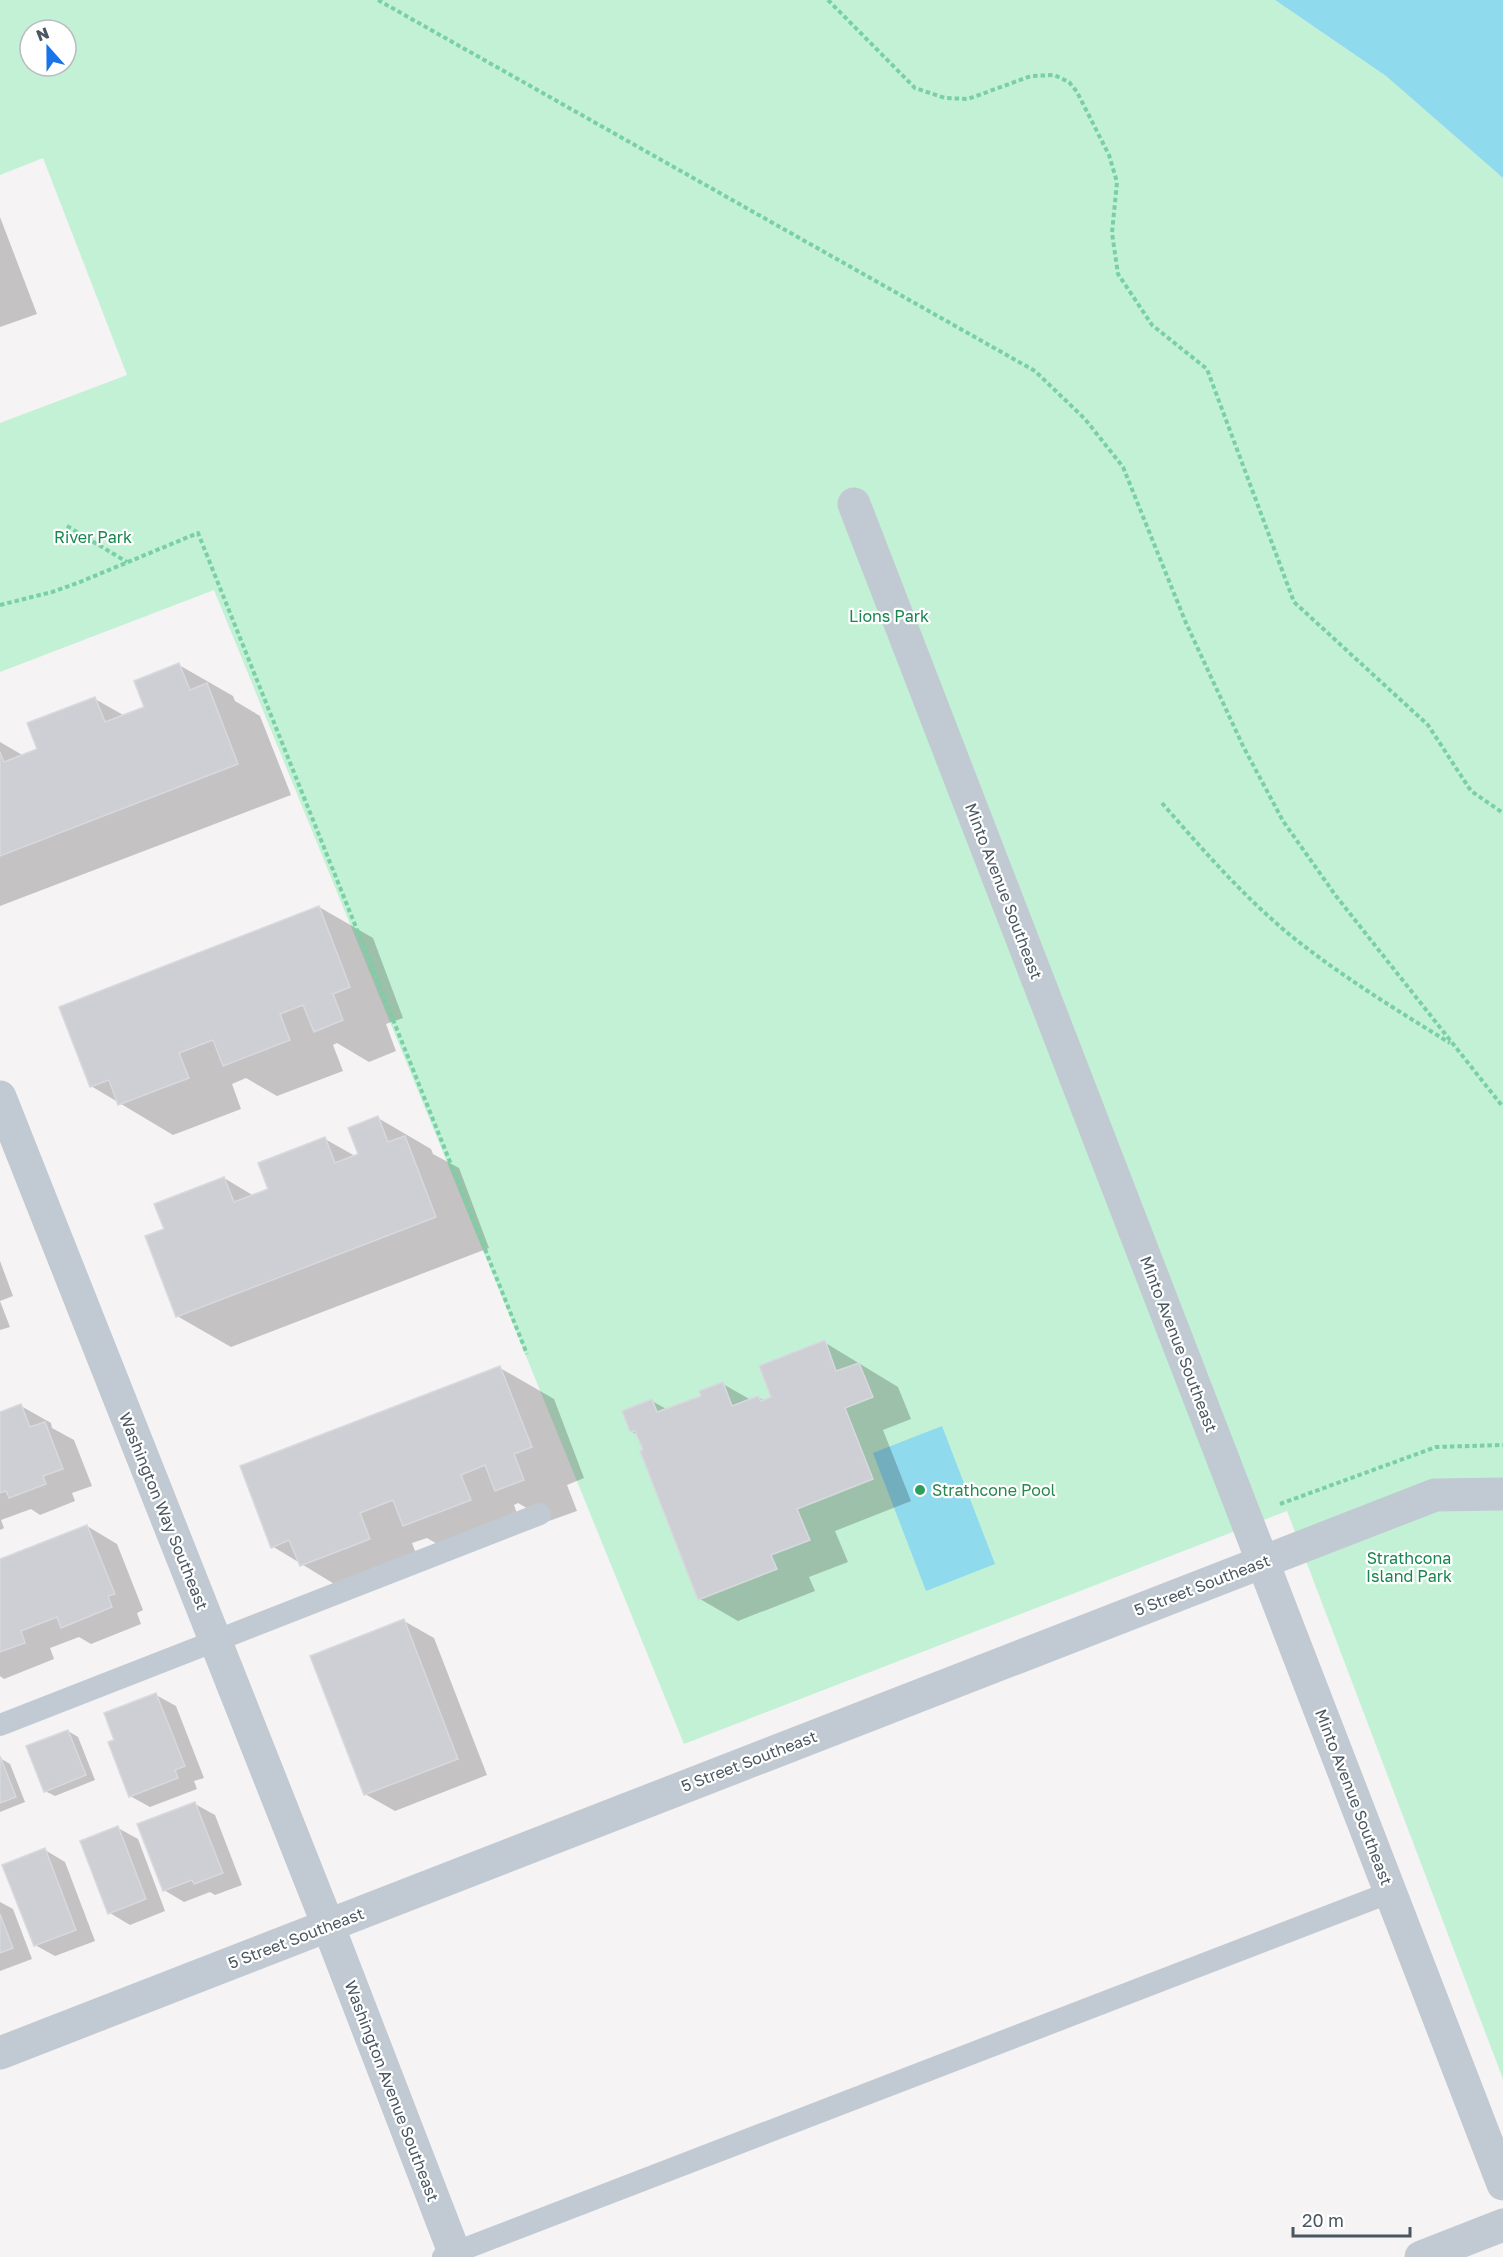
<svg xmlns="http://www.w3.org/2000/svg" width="1503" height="2257" font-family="'Golos Text',sans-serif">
<rect width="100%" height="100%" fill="#f5f3f3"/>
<path fill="#c3f1d5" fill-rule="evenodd" d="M0 0H1275L1386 76 1503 178V2079L1287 1511 684 1744 214 590 0 672V423L127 375 43 158 0 175ZM30 30H66V66H30Z"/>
<g fill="#90daee">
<polygon points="1275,0 1503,0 1503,178 1386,76"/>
<polygon points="942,1426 995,1564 926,1591 873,1453"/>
</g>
<g fill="#0003">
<polygon points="0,217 37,314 0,327"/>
<polygon points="179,665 233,696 235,701 260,716 291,795 0,906 0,742 24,756 39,750 95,699 125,716 146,708"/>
<polygon points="319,907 373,938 403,1018 386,1024 396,1051 369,1062 337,1043 333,1045 343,1071 277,1096 246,1078 232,1084 241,1109 173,1135 91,1086"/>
<polygon points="378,1118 431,1149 433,1154 459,1168 489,1248 231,1347 177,1316 166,1230 224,1178 254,1196 270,1190 325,1139 355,1156 360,1155"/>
<polygon points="0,1261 13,1296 0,1301 10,1327 0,1330"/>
<polygon points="824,1342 898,1387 911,1419 883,1430 911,1501 835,1531 848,1562 809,1577 815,1591 738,1621 700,1599 639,1436 631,1431 652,1401 668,1410 703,1396 723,1384 751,1400 758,1397 765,1401 773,1398"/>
<polygon points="500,1368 554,1399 584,1478 567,1485 577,1511 549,1521 518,1503 514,1505 523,1531 458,1556 427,1538 412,1543 422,1569 354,1596 272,1546"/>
<polygon points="21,1406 51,1423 52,1428 74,1440 92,1486 72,1493 75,1501 40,1515 31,1509 1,1520 4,1528 0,1530 0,1413"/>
<polygon points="87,1526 117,1544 143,1610 137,1613 141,1624 91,1644 79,1637 50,1648 54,1659 4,1679 0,1676 0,1561"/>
<polygon points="404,1621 434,1638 487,1775 395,1811 365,1794"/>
<polygon points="156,1695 176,1706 204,1778 194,1781 197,1789 150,1807 130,1796"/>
<polygon points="68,1731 78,1737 95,1780 55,1796 45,1791"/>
<polygon points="0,1758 10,1764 25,1802 0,1812"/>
<polygon points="195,1804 215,1815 242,1885 215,1895 210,1892 184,1902 164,1890"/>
<polygon points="118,1828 138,1839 165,1911 130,1925 110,1913 82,1842"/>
<polygon points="45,1850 65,1862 95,1941 55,1956 35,1945"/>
<polygon points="0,1902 13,1909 32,1959 0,1971"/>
</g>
<g fill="#cdcfd5" stroke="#d7d9de" stroke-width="1.5">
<polygon points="179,663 190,690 207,683 238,764 0,856 0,752 4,762 37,749 27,723 95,697 105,722 144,707 134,681"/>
<polygon points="319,906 350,987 333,994 343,1020 314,1032 303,1005 280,1014 290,1040 223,1066 213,1040 179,1053 189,1078 118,1105 109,1080 90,1087 59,1007"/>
<polygon points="378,1116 388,1142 405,1136 436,1217 176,1317 145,1236 164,1229 154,1204 224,1177 234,1202 268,1189 258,1163 325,1137 335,1163 358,1154 348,1128"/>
<polygon points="825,1340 836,1371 859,1363 873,1397 845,1408 873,1479 797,1509 810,1540 771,1555 777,1569 698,1600 640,1451 643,1450 635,1431 630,1432 622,1411 652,1399 657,1412 701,1396 699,1391 723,1382 732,1406 758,1396 761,1401 771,1397 759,1366"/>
<polygon points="500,1366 532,1447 514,1454 524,1480 495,1491 485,1465 461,1475 471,1500 403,1526 393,1500 360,1513 370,1539 300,1566 289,1540 271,1548 240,1466"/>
<polygon points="21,1404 30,1427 45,1422 63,1469 43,1476 46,1484 9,1498 6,1491 0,1493 0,1412"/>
<polygon points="87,1525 115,1594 108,1596 112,1607 61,1628 57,1617 21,1631 25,1643 0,1652 0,1559"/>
<polygon points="404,1619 458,1759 364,1795 310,1656"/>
<polygon points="156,1693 185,1766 175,1770 178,1778 129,1797 108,1742 114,1740 104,1713"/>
<polygon points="68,1730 86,1775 44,1792 26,1746"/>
<polygon points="0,1756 16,1797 0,1803"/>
<polygon points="195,1802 223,1873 194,1884 192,1880 163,1891 137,1824"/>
<polygon points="118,1826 146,1899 108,1914 80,1841"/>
<polygon points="45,1848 76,1930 34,1946 2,1865"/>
<polygon points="0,1914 13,1948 0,1953"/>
</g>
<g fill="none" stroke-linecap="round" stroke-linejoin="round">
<g stroke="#7ad0a6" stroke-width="4" stroke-dasharray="4.5 3" stroke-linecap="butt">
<polyline points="378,0 1035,371 1085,419 1123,467 1186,623 1243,746 1283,821 1336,896 1503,1107"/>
<polyline points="828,0 915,88 945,98 968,99 1031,76 1054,75 1069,82 1077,92 1109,155 1117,182 1112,233 1118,274 1152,325 1207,369 1294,602 1428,725 1471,791 1503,813"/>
<polyline points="67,526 127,562"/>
<polyline points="0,605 52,592 80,582 198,533 527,1354"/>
<path d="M1162 803C1202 849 1243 896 1290 935 1341 976 1395 1009 1450 1043"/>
<polyline points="1280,1504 1436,1447 1503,1445"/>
</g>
<g stroke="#c1cad2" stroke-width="22">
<polyline points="0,1725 540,1514"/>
<polyline points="443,2257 1391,1892"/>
</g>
<g stroke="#c1cad2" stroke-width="33">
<polyline points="854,504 1503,2184"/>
<polyline points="0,1097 328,1925 456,2257"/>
<polyline points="0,2053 1435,1495 1503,1494"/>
<polyline points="1421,2257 1503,2225"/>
</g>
</g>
<circle fill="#2e9e5b" stroke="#fff" stroke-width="2" cx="920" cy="1490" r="6"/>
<g text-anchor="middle" stroke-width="4.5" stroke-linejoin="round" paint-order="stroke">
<g font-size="16" fill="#17864f" stroke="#fff">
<text x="93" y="543">River Park</text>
<text x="889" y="622">Lions Park</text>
<text x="1409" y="1564">Strathcona<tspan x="1409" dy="18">Island Park</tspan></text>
</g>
<g font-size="16" fill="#4a5661" stroke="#fff">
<text transform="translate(1004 891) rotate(69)" y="6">Minto Avenue Southeast</text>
<text transform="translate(1179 1344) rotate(69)" y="6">Minto Avenue Southeast</text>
<text transform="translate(164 1511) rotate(68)" y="6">Washington Way Southeast</text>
<text transform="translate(1202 1585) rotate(-21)" y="6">5 Street Southeast</text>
<text transform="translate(749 1761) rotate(-21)" y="6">5 Street Southeast</text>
<text transform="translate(1354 1797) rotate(69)" y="6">Minto Avenue Southeast</text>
<text transform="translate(296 1938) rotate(-21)" y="6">5 Street Southeast</text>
<text transform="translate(392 2091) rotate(69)" y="6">Washington Avenue Southeast</text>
</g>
<g font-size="16" fill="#27864d" stroke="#fff" text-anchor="start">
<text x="932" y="1496">Strathcone Pool</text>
</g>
</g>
<g transform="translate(48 48) rotate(339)"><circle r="28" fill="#ffffff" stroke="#b7bbc0" stroke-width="1.5"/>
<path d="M0-4.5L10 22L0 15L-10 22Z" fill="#1a73e8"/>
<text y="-9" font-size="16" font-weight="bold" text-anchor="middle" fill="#4a5661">N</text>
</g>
<path d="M1293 2227v9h117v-9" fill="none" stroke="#4a5661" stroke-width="3"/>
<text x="1302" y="2227" font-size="18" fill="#4a5661" stroke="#ffffff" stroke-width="4.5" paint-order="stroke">20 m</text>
</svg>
